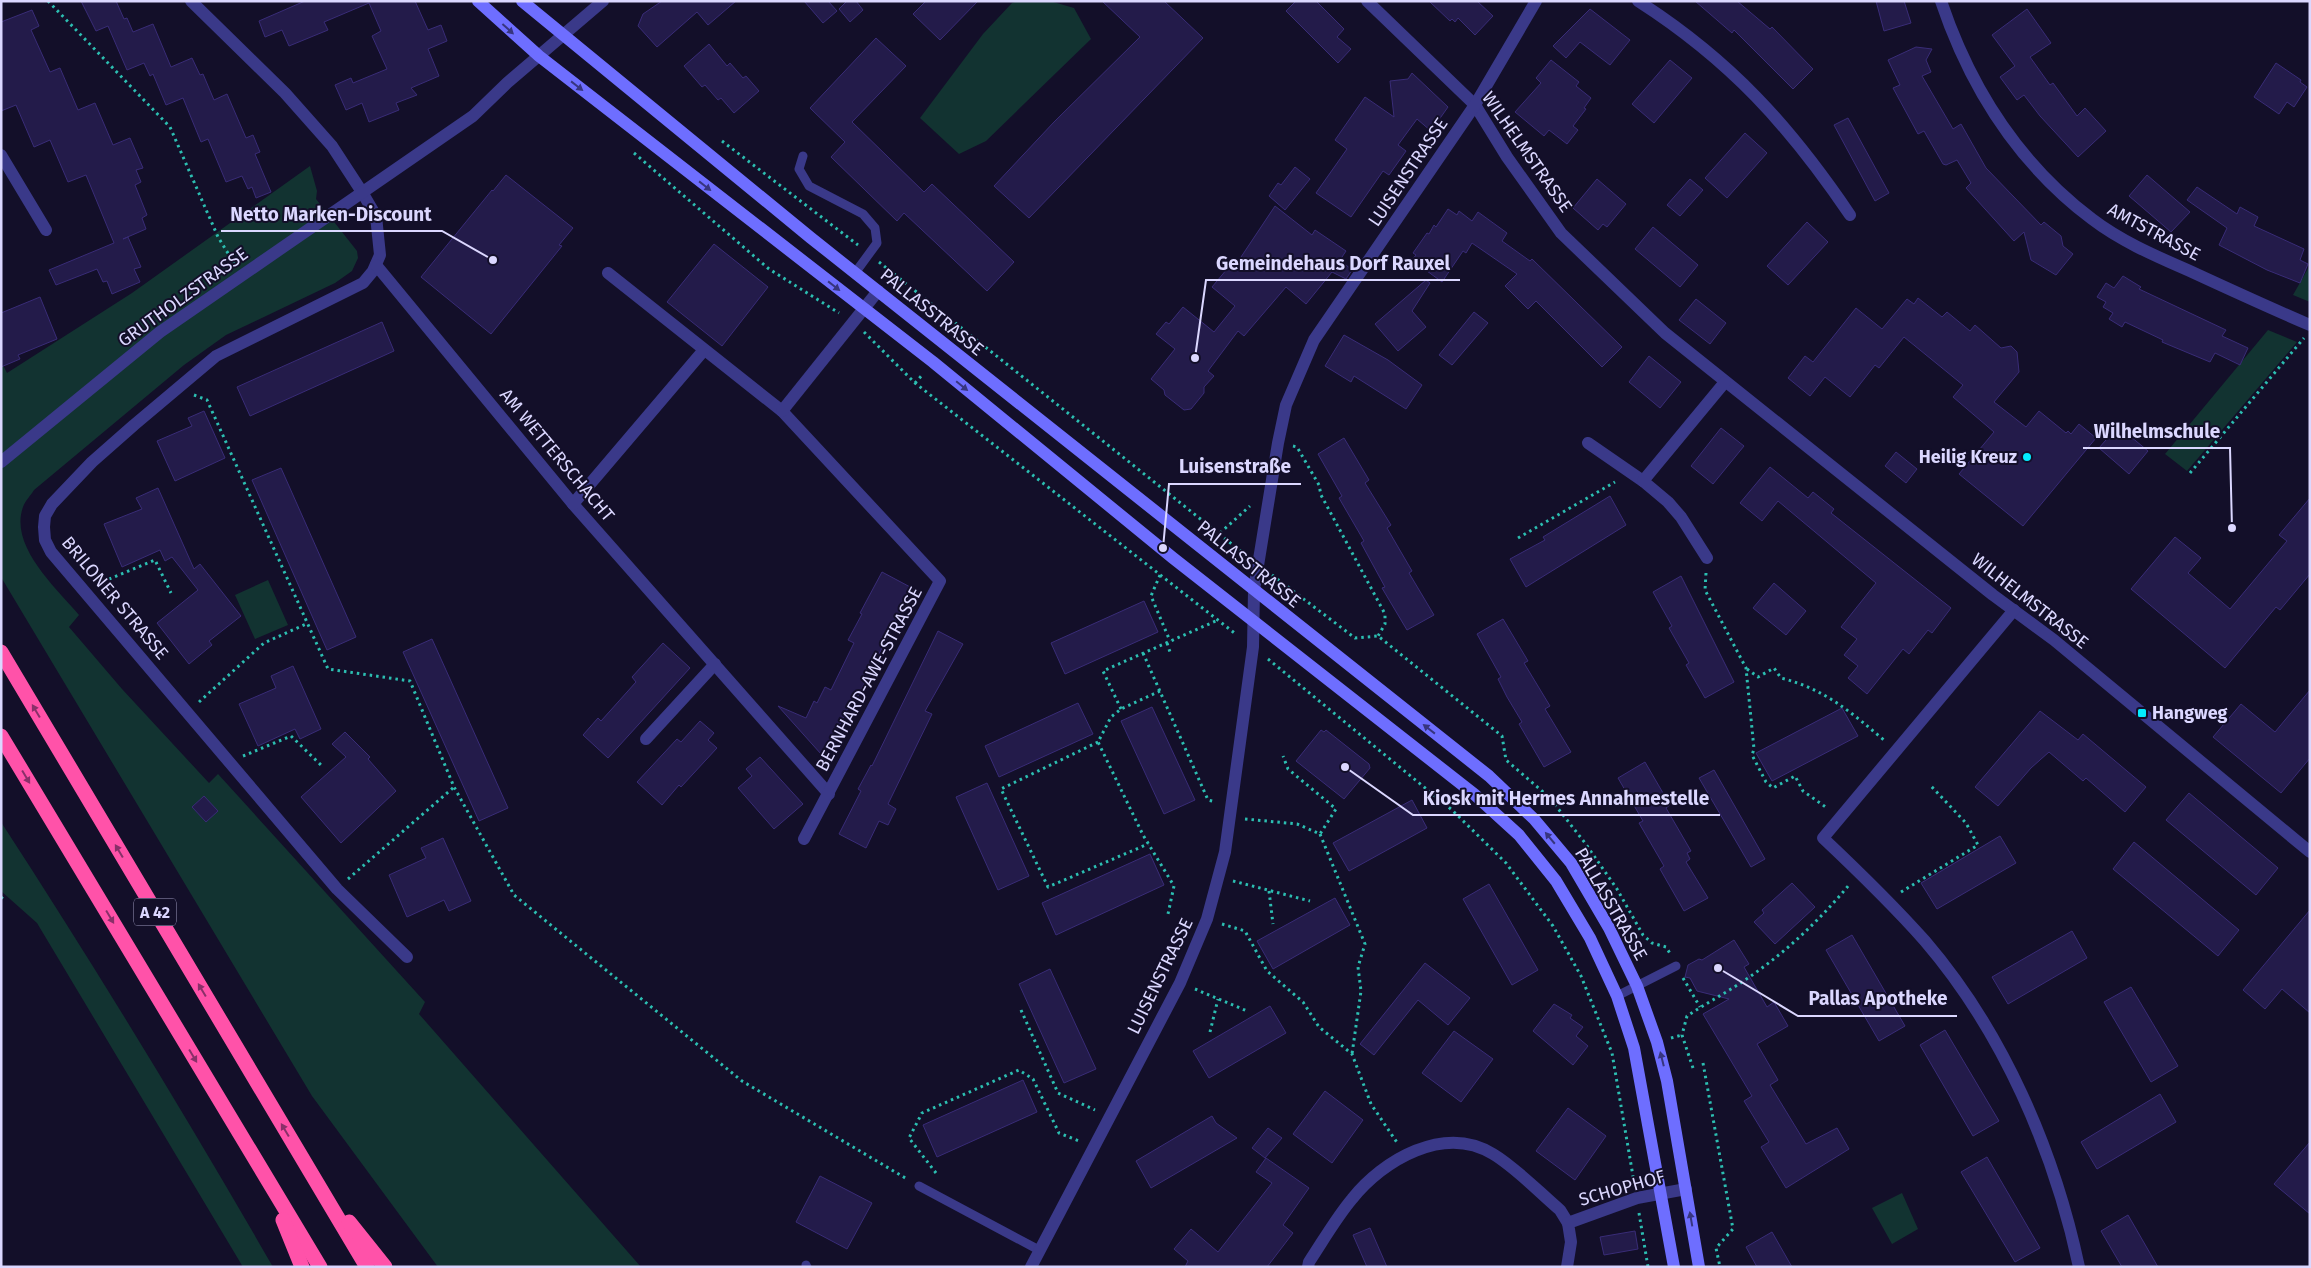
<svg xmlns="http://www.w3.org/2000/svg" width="2311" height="1268" font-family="'Fira Sans',sans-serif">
<rect width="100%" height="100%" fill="#130f29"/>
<g fill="#123331">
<polygon points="1018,1 1050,1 1074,8 1091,39 986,141 959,154 920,118 983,34 1012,3"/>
<path d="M310 166 317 191 316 199 357 251 358 258 352 271 335 283 226 335 184 365 34 490C31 495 25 501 23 507 9 546 56 588 79 615L69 627 122 689 209 783 218 774 425 1002 419 1014 641 1267H438L312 1096 1 577V361L7 373 132 293Z"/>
<polygon points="2310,265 2310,302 2293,295"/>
<polygon points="2268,330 2297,342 2187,471 2165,454"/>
<polygon points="268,580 288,625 255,639 235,595"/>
<path d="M1 822C96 968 186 1116 273 1267H243L37 923 1 891Z"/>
<polygon points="1902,1193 1918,1229 1892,1244 1872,1208"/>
</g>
<g fill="#231b4a" stroke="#392c77">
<polygon points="81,1 116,1 124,19 127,18 133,32 153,24 171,67 192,58 200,75 203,74 214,100 227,94 246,138 253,135 260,152 255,154 271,192 256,198 252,187 248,189 242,176 226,182 208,139 201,142 183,98 166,105 153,74 150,76 144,63 127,70 108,26 96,31"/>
<polygon points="305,1 415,1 428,30 441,25 447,41 428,49 439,76 411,88 417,95 396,103 399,110 369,122 362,103 346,110 335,85 351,78 353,83 387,69 372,36 381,31 369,3 324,22 328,30 289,46 282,30 265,37 259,21"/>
<polygon points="662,1 736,1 708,25 697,12 657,47 638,26 643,14"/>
<polygon points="804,1 828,1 837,11 823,23"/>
<polygon points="847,1 856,1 863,10 850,22 839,9"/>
<polygon points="926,1 978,1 940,40 913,14"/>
<polygon points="1102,1 1164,1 1203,38 1029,218 994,186 1054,122 1140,37"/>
<polygon points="1296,1 1316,1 1344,29 1337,37 1351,49 1338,63 1286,11"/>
<polygon points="1429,1 1477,1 1493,16 1475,35 1458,18 1455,22 1452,19 1450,21"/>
<polygon points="1695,1 1737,1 1770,29 1772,27 1813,69 1793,89 1734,30 1732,33"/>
<polygon points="1876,1 1904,1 1911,23 1884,31"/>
<polygon points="1590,9 1630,40 1610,65 1580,42 1566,58 1553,46"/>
<polygon points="2027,9 2051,43 2030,57 2050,85 2053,83 2077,116 2085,108 2106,131 2078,157 2040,116 2024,95 2017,100 2000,77 2015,66 1992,35"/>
<polygon points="32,10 39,26 31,30 50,72 60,68 78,110 95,103 113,145 130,138 143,168 136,170 141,182 135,185 147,215 142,218 146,229 123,239 128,237 141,267 134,269 140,282 112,294 107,281 103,282 97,269 56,285 49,270 114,243 86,175 68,182 50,140 34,147 16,105 1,111 1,22"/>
<polygon points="876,38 906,66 852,122 924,192 932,184 1014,262 987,291 904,213 897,221 831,157 845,142 810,108"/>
<polygon points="709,44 727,66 730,63 743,78 746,76 759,91 734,113 721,98 718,100 705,85 702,87 684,66"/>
<polygon points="1916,47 1932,49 1926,60 1931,72 1922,76 1953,129 1961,124 1986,168 2041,225 2044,222 2061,236 2063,246 2073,254 2056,275 2031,260 2024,232 2014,241 1966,188 1971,183 1957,160 1946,165 1943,164 1924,131 1918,134 1893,88 1900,85 1888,60"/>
<polygon points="1551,60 1579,82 1576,86 1591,98 1584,108 1586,109 1573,126 1578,130 1567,144 1549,130 1544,136 1515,112 1541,83 1536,78"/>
<polygon points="1670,60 1692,78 1654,123 1632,104"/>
<polygon points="2276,63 2301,80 2300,82 2307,87 2294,107 2287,102 2279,114 2254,97"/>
<polygon points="1412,73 1448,107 1431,131 1417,119 1398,145 1406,151 1389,175 1383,171 1351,217 1316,193 1347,149 1335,140 1365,97 1394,117 1390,81 1408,79"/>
<polygon points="1848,118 1889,193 1875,201 1834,125"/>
<polygon points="1745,133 1767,153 1727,198 1705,178"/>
<polygon points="1295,167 1310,179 1285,210 1269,196 1278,183 1281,185"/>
<polygon points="506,175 573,228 559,245 562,246 491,334 421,277 492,190 493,191"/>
<polygon points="2147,175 2190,212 2171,232 2129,196"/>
<polygon points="1597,179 1626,204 1607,227 1603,224 1598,230 1573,208"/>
<polygon points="1690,179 1703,190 1680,216 1667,205"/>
<polygon points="2197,187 2237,214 2240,207 2258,217 2254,226 2304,249 2300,260 2308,264 2300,283 2267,270 2219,245 2227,228 2187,200"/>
<polygon points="1275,206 1312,235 1315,230 1346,251 1340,260 1352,270 1346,279 1332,272 1306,304 1286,287 1244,336 1238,331 1208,371 1214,376 1204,387 1204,393 1191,409 1184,410 1165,395 1164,390 1151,379 1175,349 1156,334 1166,322 1169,324 1183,307 1214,332 1235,306 1212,287 1232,263 1235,266"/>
<polygon points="1448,209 1457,215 1459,211 1472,221 1478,212 1507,233 1502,241 1530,261 1532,259 1622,347 1602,367 1536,301 1528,309 1505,286 1517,274 1472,243 1466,253 1463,251 1442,282 1412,260 1416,255 1413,253 1427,233 1429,234 1434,225 1436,227"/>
<polygon points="1807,222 1828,242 1788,285 1767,266"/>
<polygon points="1653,227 1698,265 1680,287 1635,249"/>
<polygon points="714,244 768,287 722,346 667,302"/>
<polygon points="2123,276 2141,287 2139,289 2226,330 2222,336 2248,348 2240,365 2215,353 2210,362 2162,342 2163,340 2125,322 2122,327 2109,319 2113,313 2103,307 2106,302 2097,297 2106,283 2114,288"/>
<polygon points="1426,280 1430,283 1412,311 1426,327 1398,351 1375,324"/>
<polygon points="40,297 57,339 18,355 20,359 1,367 1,313"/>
<polygon points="1918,298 1942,317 1947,312 1970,331 1975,325 2001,348 2011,346 2017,352 2019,372 1994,402 2026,427 2039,411 2066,433 2068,431 2071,434 2079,424 2096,438 2023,526 1959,474 1994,432 1953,397 1963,385 1904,337 1879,368 1875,365 1850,397 1825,377 1810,396 1788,378 1805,356 1813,362 1856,308 1882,329 1907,299 1914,304"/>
<polygon points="1696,299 1726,323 1710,344 1679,320"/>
<polygon points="1474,312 1488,323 1452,365 1439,355"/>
<polygon points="382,322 394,351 250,416 237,387"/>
<polygon points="1344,335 1388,360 1422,385 1406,409 1354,376 1351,382 1325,366"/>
<polygon points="1649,356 1681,382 1660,408 1629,382"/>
<polygon points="204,411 225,458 175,481 157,441 192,426 188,418"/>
<polygon points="2118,426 2148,451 2129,474 2099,448"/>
<polygon points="1721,428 1744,446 1713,484 1691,466"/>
<polygon points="1344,438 1369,480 1365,483 1391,525 1387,528 1412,571 1409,573 1434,615 1407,630 1382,588 1385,587 1361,543 1364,541 1339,498 1342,496 1318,454"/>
<polygon points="1896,452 1917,469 1906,483 1885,466"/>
<polygon points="1770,467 1808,498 1813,492 1834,509 1831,513 1951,608 1932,633 1928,630 1909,654 1903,649 1867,694 1848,678 1858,666 1844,655 1857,639 1841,627 1876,583 1778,501 1762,521 1740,503"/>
<polygon points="281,468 356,637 327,650 252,480"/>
<polygon points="158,488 194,569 200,564 241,616 209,641 212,645 189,664 157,623 198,590 172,557 165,561 160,550 122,567 104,524 142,509 136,498"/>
<polygon points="1610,496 1626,525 1526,587 1510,559 1545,540 1543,537"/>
<polygon points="2310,498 2310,574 2280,610 2276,607 2225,668 2131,589 2175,537 2201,558 2188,573 2230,609 2287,541 2279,535"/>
<polygon points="882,572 912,588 855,702 852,700 829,746 826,744 821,754 778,706 806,718 814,701 817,703 825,687 831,690 854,643 848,640 862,614 860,613"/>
<polygon points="1681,576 1734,682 1705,698 1686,665 1689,663 1669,628 1672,626 1653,592"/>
<polygon points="1774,583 1806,611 1786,635 1753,608"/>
<polygon points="1144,601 1158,632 1065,674 1051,643"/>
<polygon points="1503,619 1528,661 1524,663 1550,706 1545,709 1571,752 1544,767 1519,724 1522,722 1507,697 1498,679 1501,677 1477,634"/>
<polygon points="938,631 963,644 925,711 932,714 888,804 896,809 888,825 879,821 866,848 839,834 861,791 858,789 871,765 872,766"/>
<polygon points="432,639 508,808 479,821 403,652"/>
<polygon points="663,643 690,668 608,758 583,735 598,718 601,721 636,682 632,677"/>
<polygon points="293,666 321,729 300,739 295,729 258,746 239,704 276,688 271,676"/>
<polygon points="2310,690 2310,758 2281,793 2213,737 2241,704 2275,732"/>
<polygon points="1078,703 1093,734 999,777 985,746"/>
<polygon points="1152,707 1195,800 1164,814 1121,721"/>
<polygon points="1842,708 1858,736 1772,781 1756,753"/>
<polygon points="2040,711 2078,740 2083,734 2146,787 2125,812 2086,778 2083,781 2049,752 2031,768 1998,806 1975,787"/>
<polygon points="700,721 714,733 708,740 717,748 681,787 679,785 662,805 637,782 677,739 681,742"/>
<polygon points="1321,730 1324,732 1326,730 1369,764 1370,768 1344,799 1296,761"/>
<polygon points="345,732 370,757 368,759 396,791 341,843 301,797 346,757 332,744"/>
<polygon points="760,757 803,804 774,829 738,788 752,776 746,769"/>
<polygon points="1645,762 1670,805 1666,808 1691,851 1687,853 1690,859 1686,862 1708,898 1684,911 1660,869 1664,866 1639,823 1643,821 1618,778"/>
<polygon points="1714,770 1765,859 1751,867 1699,778"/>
<polygon points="987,783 1029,876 998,890 956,797"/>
<polygon points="2189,793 2278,868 2256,895 2166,820"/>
<polygon points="204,796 218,811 206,822 192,807"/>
<polygon points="1412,800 1427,828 1349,871 1333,843"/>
<polygon points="2000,836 2016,863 1937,909 1921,883"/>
<polygon points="443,838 471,901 449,911 444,900 407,917 389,875 426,858 421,848"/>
<polygon points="2134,842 2239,930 2218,956 2113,869"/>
<polygon points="1150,854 1164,885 1056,935 1042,903"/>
<polygon points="1792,883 1815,907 1775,944 1754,922 1764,913 1762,910"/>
<polygon points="1489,884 1538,970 1512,985 1463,899"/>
<polygon points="1335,898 1350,925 1273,969 1257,941"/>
<polygon points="2310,910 2310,1013 2282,989 2265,1009 2243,990"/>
<polygon points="2072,931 2087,958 2008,1004 1992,977"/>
<polygon points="1852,935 1905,1026 1879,1041 1826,950"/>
<polygon points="1734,940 1749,964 1744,967 1767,1007 1774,1002 1788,1026 1757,1044 1778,1080 1770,1085 1806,1144 1837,1128 1849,1149 1786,1188 1761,1147 1769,1142 1744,1101 1752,1096 1703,1014 1729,999 1697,991 1690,978 1685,977 1688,965 1699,959 1702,960"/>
<polygon points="1425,963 1470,998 1448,1025 1418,1000 1374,1055 1360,1044"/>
<polygon points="1050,969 1096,1069 1064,1083 1019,984"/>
<polygon points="2131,987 2178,1066 2151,1082 2104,1002"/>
<polygon points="1554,1004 1572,1015 1570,1018 1583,1027 1576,1036 1588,1046 1573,1065 1533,1031"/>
<polygon points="1270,1006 1286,1033 1209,1078 1193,1051"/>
<polygon points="1945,1030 1999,1121 1973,1136 1920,1045"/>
<polygon points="1454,1031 1493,1059 1461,1102 1422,1073"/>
<polygon points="1023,1080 1037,1112 937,1157 923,1125"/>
<polygon points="1325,1091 1363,1120 1332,1163 1293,1134"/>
<polygon points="2160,1094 2176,1122 2097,1169 2081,1142"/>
<polygon points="1568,1108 1606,1136 1575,1180 1536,1151"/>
<polygon points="1212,1116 1216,1123 1237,1138 1151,1188 1136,1161"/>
<polygon points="1268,1128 1282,1138 1265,1158 1252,1148"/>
<polygon points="2310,1142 2310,1214 2274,1184"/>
<polygon points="1987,1157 2040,1248 2015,1262 1961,1172"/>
<polygon points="1266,1158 1309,1188 1283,1225 1293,1233 1267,1267 1185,1267 1188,1261 1174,1249 1191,1229 1218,1252 1272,1183 1256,1172"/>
<polygon points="820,1176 872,1203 847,1249 796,1222"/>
<polygon points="2128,1215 2158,1267 2122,1267 2101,1231"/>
<polygon points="1370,1228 1387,1267 1367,1267 1353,1235"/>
<polygon points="1635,1231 1638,1249 1604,1255 1600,1237"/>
<polygon points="1772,1232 1792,1267 1757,1267 1746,1247"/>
</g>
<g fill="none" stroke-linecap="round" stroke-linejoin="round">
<g stroke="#2cbeb1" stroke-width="3" stroke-dasharray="2.5 4" stroke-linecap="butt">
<polyline points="48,1 170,127 218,237 234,263"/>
<polyline points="722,141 858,245"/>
<polyline points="634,153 769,269 839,313"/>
<polyline points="879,262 1243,553"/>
<polyline points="864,332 915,383 1237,635"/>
<polyline points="915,383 923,374"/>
<polyline points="194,395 207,400 328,669 410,681 454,787 514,895 742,1081 907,1179"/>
<polyline points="1293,446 1297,447 1319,485 1321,495 1385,614 1385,624 1378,636"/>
<polyline points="2190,473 2304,338"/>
<polyline points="1220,533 1250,506"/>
<polyline points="1518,538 1615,482"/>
<polyline points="1706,573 1705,590 1746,668 1754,749 1752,755 1766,782 1773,788 1795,776 1803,791 1827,808"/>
<polyline points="1160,575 1151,596 1170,641"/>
<polyline points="1272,575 1355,638 1378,636 1502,736 1506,760 1549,797 1585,843 1617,889 1643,935 1652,943 1666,947 1671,955"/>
<polyline points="97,584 155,560 171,593"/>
<polyline points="1167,643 1170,652"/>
<polyline points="1143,653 1208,800 1216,802"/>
<polyline points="1268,659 1452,810 1506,863 1553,926 1581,976 1612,1053 1634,1182"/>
<path d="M1747 669 1758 677 1774 668 1781 678C1825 689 1852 713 1885 741"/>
<polyline points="1160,691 1121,709 1111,717 1098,742 1143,835 1174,886 1168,914"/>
<polyline points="199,702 264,643 306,624"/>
<polyline points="1121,709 1103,671 1218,620"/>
<polyline points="1098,742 1001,789 1048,887 1148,844"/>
<polyline points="243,756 291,736 322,766"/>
<polyline points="1245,819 1297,824 1320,834 1336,809 1288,769 1283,756"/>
<polyline points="1320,834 1365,944 1358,967 1361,991 1352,1054"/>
<polyline points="348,879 454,787"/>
<polyline points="1233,881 1310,901"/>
<polyline points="1269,891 1273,924"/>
<polyline points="1901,892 1978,845 1966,823 1931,786"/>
<polyline points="1,897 4,900"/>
<polyline points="1222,924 1245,931 1267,971 1303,1002 1319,1027 1352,1054 1371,1104 1398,1144"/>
<polyline points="1683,978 1700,1007"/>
<polyline points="1195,989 1247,1011"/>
<polyline points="1021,1010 1058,1093 1095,1110"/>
<polyline points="1210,1032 1218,999"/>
<polyline points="1671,1038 1682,1035"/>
<polyline points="1703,1063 1733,1229 1716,1248 1720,1267"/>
<path d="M1693 1068 1682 1035 1687 1016C1705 1004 1724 994 1742 982 1783 955 1818 922 1849 885"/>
<polyline points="936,1173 909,1138 922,1113 1019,1070 1033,1079 1059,1133 1079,1141"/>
<polyline points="1639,1213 1648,1267"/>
</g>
<g stroke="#3a3989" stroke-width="9">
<polyline points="803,156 799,169 809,186 863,214 875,228 877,243 855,273"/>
<polyline points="1617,996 1676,966"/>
<polyline points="919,1186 1039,1250"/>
<polyline points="806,1265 807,1267"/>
</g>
<g stroke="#3a3989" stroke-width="12">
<polyline points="191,1 285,93 332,146 362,192 376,216 380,255 373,271 363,283 216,356 134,425 92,462 52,504 45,516 44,527 45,540 51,552 337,889 407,957"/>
<polyline points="1367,1 1475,105 1507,157 1561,233 1665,333 1993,595 2054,640 2310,852"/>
<path d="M1638 1C1730 60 1789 125 1850 215"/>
<path d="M1941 1C1970 87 2019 164 2092 219 2122 242 2158 257 2192 272 2231 290 2270 308 2310 325"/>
<polyline points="1,155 46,230"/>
<polyline points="376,265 573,504 829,794"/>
<polyline points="608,273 782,411 940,581 804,839"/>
<polyline points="782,411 878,291"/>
<polyline points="1588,443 1643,481"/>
<polyline points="1,462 160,332 473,116 507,83 603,1"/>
<polyline points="573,504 704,350"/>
<polyline points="1707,558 1681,517 1668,502 1643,481 1725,382"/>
<path d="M2014 610 1823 838C1858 871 1893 905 1925 941 2003 1032 2054 1150 2079 1267"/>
<polyline points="646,739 715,664"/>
<polyline points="1031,1267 1180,983 1207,919 1225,852 1253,647 1254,590 1278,443 1286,405 1314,340 1475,105 1536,1"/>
<path d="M1308 1267 1309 1262C1323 1241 1336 1218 1352 1199 1383 1160 1444 1124 1493 1154 1515 1167 1540 1193 1560 1210L1568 1223"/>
<polyline points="1567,1267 1571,1242 1568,1223 1637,1198 1686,1189"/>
</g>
<g stroke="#6e6eff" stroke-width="12">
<polyline points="478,1 539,56 933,362 1173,558 1474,794 1519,835 1556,881 1590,938 1617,996 1634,1048 1674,1267"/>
<polyline points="522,1 811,238 1489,776 1534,819 1571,863 1609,928 1637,986 1657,1042 1667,1081 1699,1267"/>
</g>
<g stroke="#ff52a9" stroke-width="15">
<polyline points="1,652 367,1267"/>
<polyline points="1,736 320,1267"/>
<polyline points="283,1220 302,1267"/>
<polyline points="349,1222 385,1267"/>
</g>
</g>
<defs><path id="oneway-solid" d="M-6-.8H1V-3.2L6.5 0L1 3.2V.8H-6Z" transform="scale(1.25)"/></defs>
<g fill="#37357f">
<use href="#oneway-solid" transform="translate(508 29) rotate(42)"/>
<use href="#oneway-solid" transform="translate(577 86) rotate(38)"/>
<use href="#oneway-solid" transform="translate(705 186) rotate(38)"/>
<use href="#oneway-solid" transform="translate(834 286) rotate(38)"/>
<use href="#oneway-solid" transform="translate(962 386) rotate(39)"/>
<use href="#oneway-solid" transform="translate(1429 729) rotate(-142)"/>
<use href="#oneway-solid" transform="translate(1550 838) rotate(-130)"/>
<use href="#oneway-solid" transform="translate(1662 1059) rotate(-104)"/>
<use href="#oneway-solid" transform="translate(1691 1219) rotate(-100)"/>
</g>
<g fill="#893069">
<use href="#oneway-solid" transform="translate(36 711) rotate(-121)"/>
<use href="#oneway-solid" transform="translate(26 777) rotate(59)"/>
<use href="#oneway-solid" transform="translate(119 851) rotate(-121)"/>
<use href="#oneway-solid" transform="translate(110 917) rotate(59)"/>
<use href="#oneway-solid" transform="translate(202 990) rotate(-121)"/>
<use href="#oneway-solid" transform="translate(193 1056) rotate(59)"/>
<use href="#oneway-solid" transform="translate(285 1130) rotate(-121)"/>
</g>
<g fill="#03ecff" stroke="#130f29" stroke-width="2">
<circle cx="2027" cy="457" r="5"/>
<rect x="2137" y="708" width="10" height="10" rx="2.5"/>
</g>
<g text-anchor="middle" stroke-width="4" stroke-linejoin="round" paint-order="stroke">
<rect fill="#130f29" stroke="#9f9bbf" stroke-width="1" x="134" y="898.5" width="42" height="27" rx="4"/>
<g font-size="16" font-weight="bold" fill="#dbd7ff">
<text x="155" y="918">A 42</text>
</g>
<g font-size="18" fill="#dbd7ff" stroke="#130f29">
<text transform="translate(1527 152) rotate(55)" y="6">WILHELMSTRASSE</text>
<text transform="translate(1408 172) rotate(-56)" y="6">LUISENSTRASSE</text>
<text transform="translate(2154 232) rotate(28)" y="6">AMTSTRASSE</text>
<text transform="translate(183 297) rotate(-36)" y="6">GRUTHOLZSTRASSE</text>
<text transform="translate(932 312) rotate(39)" y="6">PALLASSTRASSE</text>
<text transform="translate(557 455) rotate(50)" y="6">AM WETTERSCHACHT</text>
<text transform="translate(1249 564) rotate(39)" y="6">PALLASSTRASSE</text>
<text transform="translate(115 598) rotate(50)" y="6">BRILONER STRASSE</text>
<text transform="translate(2030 601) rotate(38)" y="6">WILHELMSTRASSE</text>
<text transform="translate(869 679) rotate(-62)" y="6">BERNHARD-AWE-STRASSE</text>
<text transform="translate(1611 904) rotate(60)" y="6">PALLASSTRASSE</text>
<text transform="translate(1160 976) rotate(-64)" y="6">LUISENSTRASSE</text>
<text transform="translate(1622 1188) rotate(-16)" y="6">SCHOPHOF</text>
</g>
<g font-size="18" font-weight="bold" fill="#dbd7ff" stroke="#130f29" text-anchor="end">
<text x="2017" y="463">Heilig Kreuz</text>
<text x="2152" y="719" text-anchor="start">Hangweg</text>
</g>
</g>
<path fill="none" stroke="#dbd7ff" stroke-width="2" d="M493 260L442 231H221M1195 358L1206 280H1460M2232 528L2230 448H2083M1163 548L1169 484H1301M1345 767L1413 815H1720M1718 968L1798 1016H1957"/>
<g fill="#dbd7ff" stroke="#130f29" stroke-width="2">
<circle cx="493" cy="260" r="5"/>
<circle cx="1195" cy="358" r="5"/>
<circle cx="2232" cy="528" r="5"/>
<circle cx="1163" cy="548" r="5"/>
<circle cx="1345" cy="767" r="5"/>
<circle cx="1718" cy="968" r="5"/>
</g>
<g font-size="19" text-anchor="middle" font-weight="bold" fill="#dbd7ff" stroke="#130f29" stroke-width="4" stroke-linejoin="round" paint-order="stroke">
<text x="331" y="221">Netto Marken-Discount</text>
<text x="1333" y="270">Gemeindehaus Dorf Rauxel</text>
<text x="2157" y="438">Wilhelmschule</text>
<text x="1235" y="473">Luisenstraße</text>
<text x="1566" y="805">Kiosk mit Hermes Annahmestelle</text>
<text x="1878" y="1005">Pallas Apotheke</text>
</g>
<rect width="2311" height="1268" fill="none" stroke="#dbd7ff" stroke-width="5"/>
</svg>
